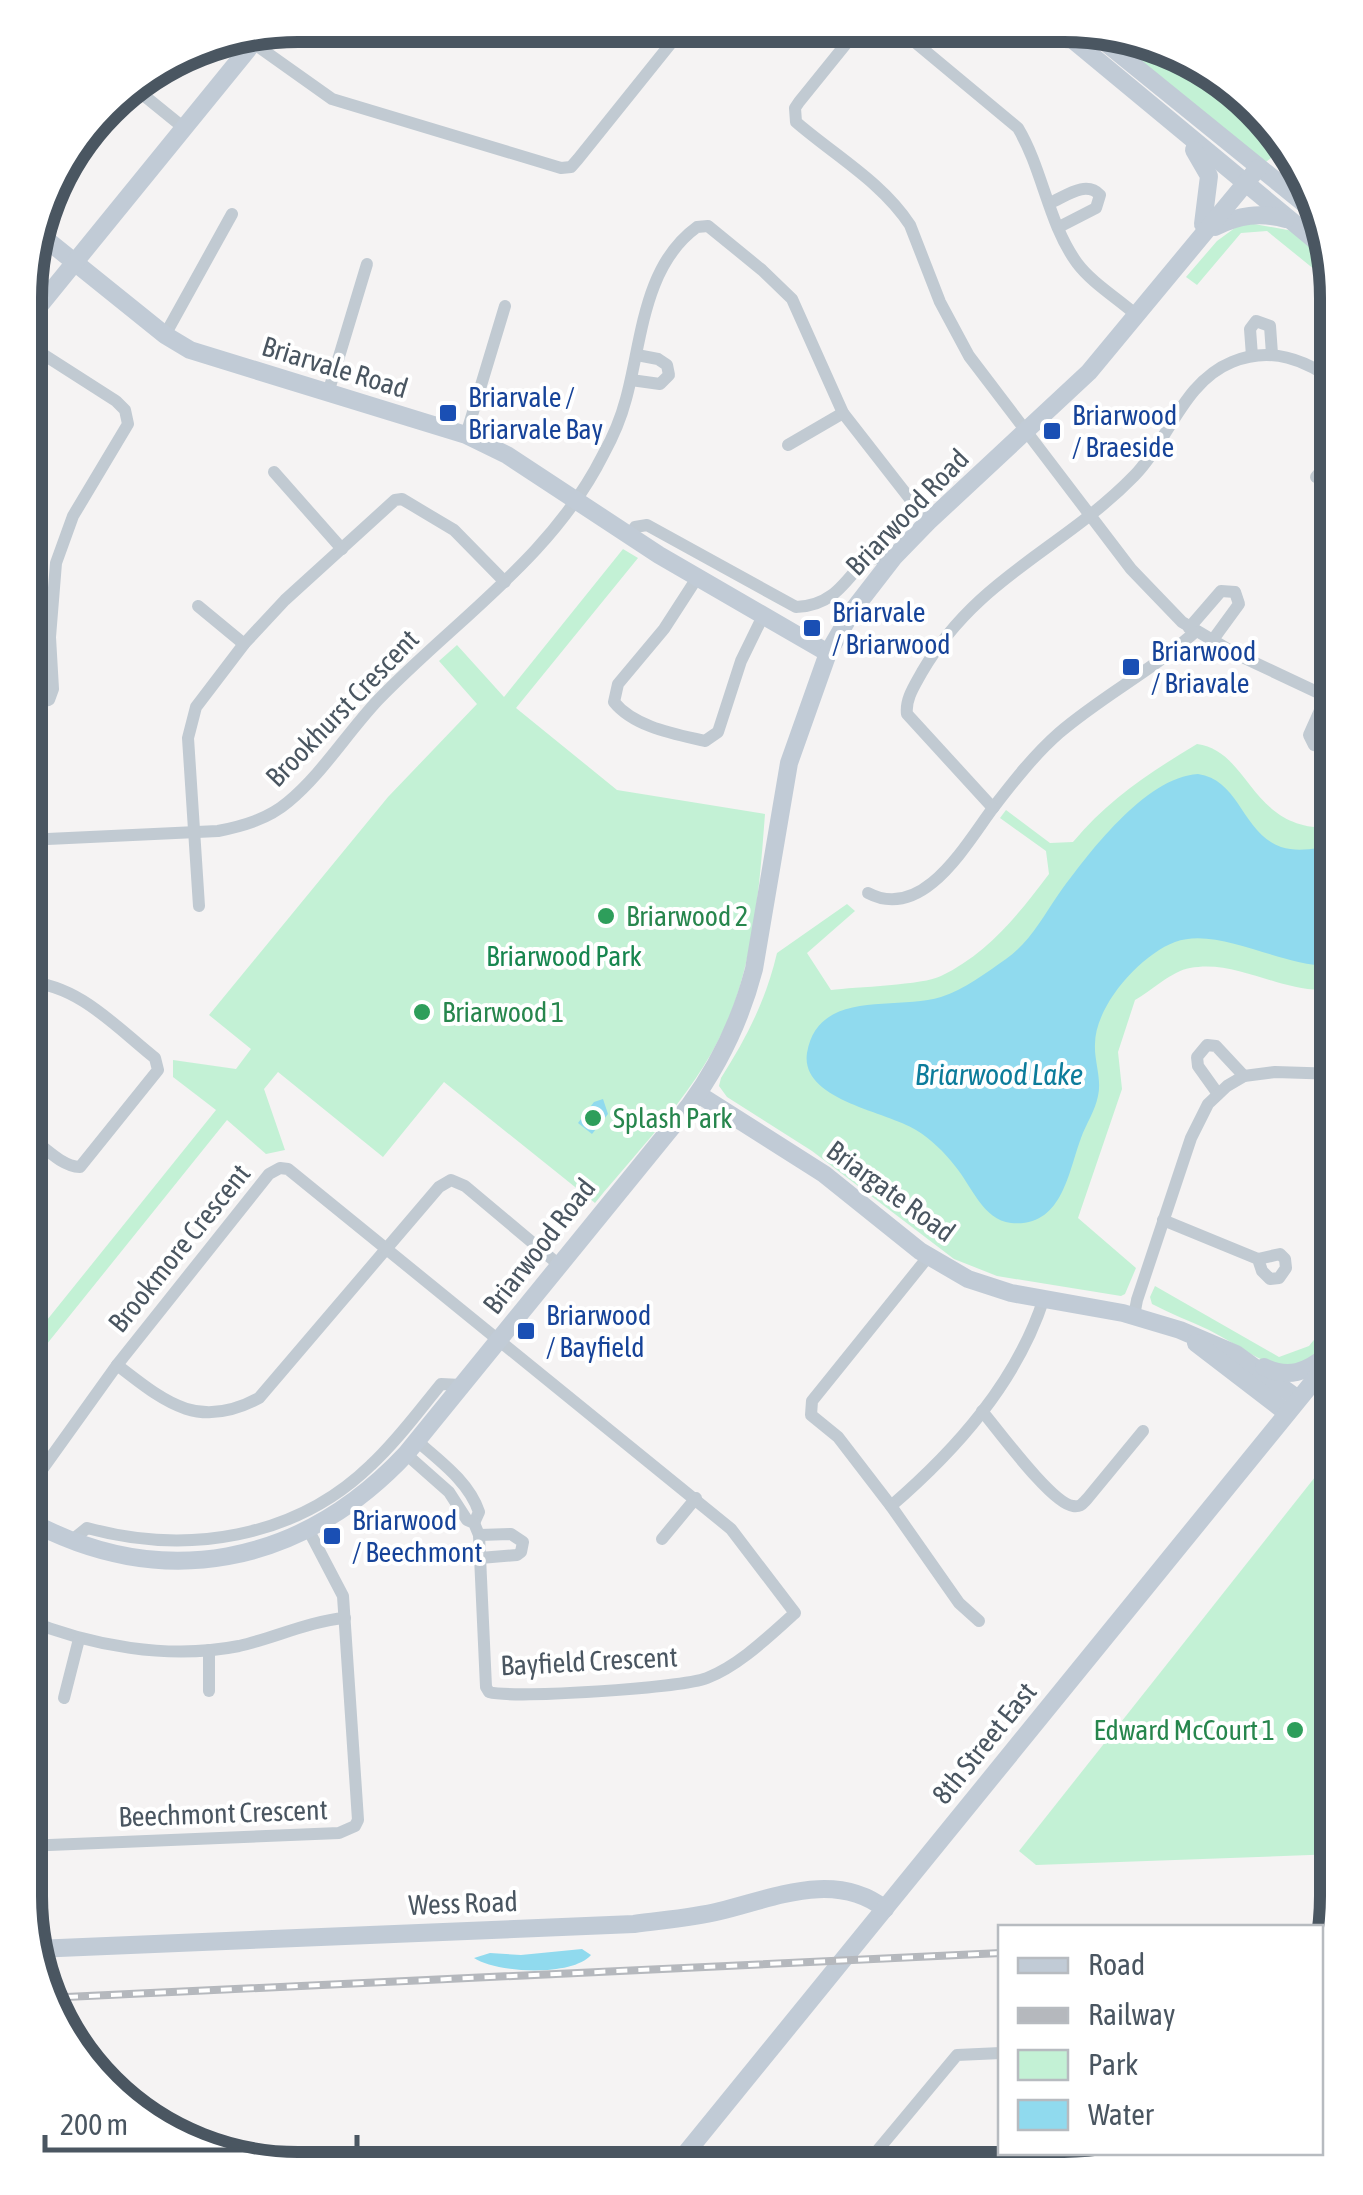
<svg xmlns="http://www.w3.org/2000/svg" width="1363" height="2195" font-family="'Asap Condensed',sans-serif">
<rect width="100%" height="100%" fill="#f5f3f3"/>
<g fill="#c3f1d5">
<polygon points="1087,30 1118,30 1245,92 1298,167 1279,152 1258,168"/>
<polygon points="1243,222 1293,231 1331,261 1336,287 1267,231 1241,233 1197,285 1186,277 1217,241"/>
<path d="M623 549 638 558 516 708 617 790 765 814C760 880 755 948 732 1010 704 1084 644 1143 595 1203L444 1082 383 1157 278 1072 264 1089 285 1150 266 1154 227 1120 26 1370V1321L47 1320 216 1110 173 1077V1060L236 1069 251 1049 209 1015 388 797 477 704 439 661 457 645 504 697Z"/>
<path d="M1197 744C1252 751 1250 836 1338 827V988C1289 999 1240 958 1190 968 1172 971 1151 991 1135 1000L1118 1052 1122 1089 1078 1218 1136 1268 1125 1294 1121 1296 997 1276 954 1259 812 1151 727 1097 719 1086 721 1078C747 1037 766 1000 777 953L847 904 855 911 807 953 831 990C855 987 924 985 941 976 987 954 1019 914 1049 874L1046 851 1000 818 1006 810 1050 843 1073 842C1109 799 1149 773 1197 744Z"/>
<path d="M1155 1286 1279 1357 1309 1346 1338 1310V1337C1290 1395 1259 1355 1209 1330 1190 1321 1171 1314 1152 1304L1150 1297Z"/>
<polygon points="1338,1448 1337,1854 1036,1865 1019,1851"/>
</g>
<g fill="#90daee">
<polygon points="1205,73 1245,92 1262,118 1258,120 1254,117"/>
<path d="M1198 774C1240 780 1242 833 1281 847 1300 853 1319 847 1338 846V965C1289 972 1221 925 1175 942 1140 955 1095 1006 1095 1044 1094 1061 1102 1079 1098 1096 1095 1111 1086 1124 1081 1138 1068 1173 1062 1228 1011 1223 983 1220 971 1185 955 1166 944 1152 931 1139 916 1130 885 1111 800 1100 807 1053 818 988 896 1011 941 997 965 989 986 973 1006 959 1029 943 1043 917 1058 895 1087 855 1145 777 1198 774Z"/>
<polygon points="603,1099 608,1114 592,1134 578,1123 594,1102"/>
<path d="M582 1949 591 1955C572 1977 496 1973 474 1958L490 1953 521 1955Z"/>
</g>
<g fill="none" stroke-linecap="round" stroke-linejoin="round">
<g stroke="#c1cad2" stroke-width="12">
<path d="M858 29 799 102 795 108 796 122C834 155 882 182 910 225L940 302 969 356 1131 569 1182 622 1236 654 1338 702"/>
<path d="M899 29 1018 128C1043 170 1048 223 1077 263 1092 283 1117 298 1135 314"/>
<polyline points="253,43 332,99 561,168 571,167 578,159 684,27"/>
<polyline points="131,85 184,128"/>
<path d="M1050 203C1066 196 1086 180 1100 195L1096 208 1059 227"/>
<polyline points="165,335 232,214"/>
<polyline points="1252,356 1250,329 1256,321 1270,326 1272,354"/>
<polyline points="631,380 660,384 669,375 667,365 658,359 637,355"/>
<polyline points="328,393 367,264"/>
<polyline points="466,435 505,306"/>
<polyline points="788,445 843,413"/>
<polyline points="274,472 342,549"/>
<polyline points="1316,477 1338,450"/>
<path d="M629 536 635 527 647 525 796 607C831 606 844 584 865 559L894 557"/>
<path d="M697 578 664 629 618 684 614 702C634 727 675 734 705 741L718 732 741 661 763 616"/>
<polyline points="198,606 244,644"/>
<polyline points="1189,628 1221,591 1235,592 1239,604 1212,641"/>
<path d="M1195 632C1153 670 1102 696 1059 733 1034 755 1013 782 993 808L907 714C905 699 915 685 922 672 977 577 1063 549 1134 476 1169 440 1183 382 1232 362 1271 346 1306 359 1338 384"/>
<polyline points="1326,697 1309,735 1314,745 1324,747 1338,733"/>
<polyline points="27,705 49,700 53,689 50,637 56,563 73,516 128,424 125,410 116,401 27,344"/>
<path d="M26 840 218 831C243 826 268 819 288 802 322 774 347 733 378 700 455 620 552 557 603 455 613 437 621 418 626 399 642 341 643 266 697 227L708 226 762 270 792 299 843 413 928 522"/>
<path d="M868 893C923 922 966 844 993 808"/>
<polyline points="199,906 188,738 196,707 244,644 285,600 395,500 402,499 454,530 505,582"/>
<polyline points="1218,1094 1198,1066 1197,1057 1207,1045 1216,1046 1244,1076"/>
<path d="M26 1134C43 1145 60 1166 80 1167L158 1070 155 1058C116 1027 78 984 26 982"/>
<polyline points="1163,1220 1258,1259 1262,1271 1270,1279 1279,1278 1286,1268 1285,1259 1280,1254 1258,1259"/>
<path d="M928 1257 812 1401 811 1415 838 1437 891 1506C956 1450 1017 1382 1044 1298"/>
<polyline points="1134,1316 1137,1300 1191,1138 1208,1104 1227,1086 1244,1076 1275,1072 1338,1074"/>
<path d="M117 1365C165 1402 198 1431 259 1398L439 1187 451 1180 465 1186 558 1264"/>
<path d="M982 1411C998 1430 1052 1504 1073 1506 1081 1507 1082 1504 1087 1499L1143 1431"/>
<path d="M417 1441C440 1461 469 1482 479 1512L474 1523"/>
<path d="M26 1492 117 1365 269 1174 280 1168 288 1169 731 1529 795 1613C769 1636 740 1665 707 1678 681 1688 514 1699 489 1692L486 1687 479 1535 474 1523 467 1520 449 1492 406 1454"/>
<polyline points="891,1506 959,1603 979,1621"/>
<polyline points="479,1535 511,1534 523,1542 521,1552 517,1555 480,1558"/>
<polyline points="662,1539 696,1498"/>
<path d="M71 1541 87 1528C186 1555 295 1539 371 1465 397 1441 418 1412 441 1384L461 1385"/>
<path d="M25 1619C90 1646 169 1660 239 1646 274 1638 310 1621 345 1618"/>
<polyline points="209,1650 209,1691"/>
<polyline points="64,1698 79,1639"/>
<polyline points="25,1846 339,1833 355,1826 358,1820 343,1596 309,1531"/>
<polyline points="862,2169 957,2055 1001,2053"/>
</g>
<g stroke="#c1cbd6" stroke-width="18">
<polyline points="1061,30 1329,252"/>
<polyline points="1090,30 1322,218"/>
<polyline points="1194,150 1209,176 1203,224"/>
<path d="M1215 227C1239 215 1260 212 1286 219"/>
<polyline points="37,232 165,335 190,350 466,435 507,455 659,555 828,653"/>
<polyline points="27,321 262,32"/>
<polyline points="698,1094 824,1174 920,1251 968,1279 1011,1293 1123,1313 1180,1330 1236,1354 1298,1399"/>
<polyline points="1196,1343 1287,1413"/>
<path d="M1264 1367C1288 1379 1307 1372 1326 1356"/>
<path d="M26 1519C161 1594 302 1565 406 1454L689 1106C719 1065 741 1019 754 969L789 763 828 653 853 610 894 557 928 522 1089 372 1258 168"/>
<path d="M35 1949 634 1924C662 1920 692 1918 720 1911 774 1898 835 1870 885 1909"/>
<polyline points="673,2169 1338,1351"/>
</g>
<defs>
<g id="rail">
<polyline points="1320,1938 1329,1938"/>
<polyline points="45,1998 1001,1953"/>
</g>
</defs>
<use href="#rail" stroke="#b5b8bd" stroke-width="8"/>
<use href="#rail" stroke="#fff" stroke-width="4" stroke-dasharray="11" stroke-linecap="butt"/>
</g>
<g fill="#1a4fb4" stroke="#fff" stroke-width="4">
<rect x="438" y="403" width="20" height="20" rx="5"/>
<rect x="1042" y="421" width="20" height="20" rx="5"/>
<rect x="802" y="618" width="20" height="20" rx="5"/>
<rect x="1121" y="657" width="20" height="20" rx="5"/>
<rect x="516" y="1321" width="20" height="20" rx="5"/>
<rect x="322" y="1526" width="20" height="20" rx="5"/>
</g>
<g fill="#2e9e5b" stroke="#fff" stroke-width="4">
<circle cx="606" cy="916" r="10"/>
<circle cx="422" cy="1012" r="10"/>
<circle cx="593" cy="1118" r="10"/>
<circle cx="1295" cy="1730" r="10"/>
</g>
<g text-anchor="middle" stroke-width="8" stroke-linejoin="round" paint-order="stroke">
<g font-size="28" fill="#4a5661" stroke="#fff">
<text transform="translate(335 367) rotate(17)" y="10">Briarvale Road</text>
<text transform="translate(907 512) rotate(-46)" y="10">Briarwood Road</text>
<text transform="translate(342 708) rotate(-46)" y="10">Brookhurst Crescent</text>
<text transform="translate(891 1191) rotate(36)" y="10">Briargate Road</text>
<text transform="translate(539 1246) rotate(-52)" y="10">Briarwood Road</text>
<text transform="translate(179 1248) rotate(-51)" y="10">Brookmore Crescent</text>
<text transform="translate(589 1661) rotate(-3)" y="10">Bayfield Crescent</text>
<text transform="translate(984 1743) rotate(-51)" y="10">8th Street East</text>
<text transform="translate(223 1813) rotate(-2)" y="10">Beechmont Crescent</text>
<text transform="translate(463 1903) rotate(-2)" y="10">Wess Road</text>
</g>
<g font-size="28" fill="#164399" stroke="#fff" text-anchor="start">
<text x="468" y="407">Briarvale /<tspan x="468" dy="32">Briarvale Bay</tspan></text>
<text x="1072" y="425">Briarwood<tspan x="1072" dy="32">/ Braeside</tspan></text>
<text x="832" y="622">Briarvale<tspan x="832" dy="32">/ Briarwood</tspan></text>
<text x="1151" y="661">Briarwood<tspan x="1151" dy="32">/ Briavale</tspan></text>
<text x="546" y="1325">Briarwood<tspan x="546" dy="32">/ Bayfield</tspan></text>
<text x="352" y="1530">Briarwood<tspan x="352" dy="32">/ Beechmont</tspan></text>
</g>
<g font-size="28" fill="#27864d" stroke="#fff" text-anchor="start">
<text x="626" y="926">Briarwood 2</text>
<text x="442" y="1022">Briarwood 1</text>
<text x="613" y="1128">Splash Park</text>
<text x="1275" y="1740" text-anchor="end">Edward McCourt 1</text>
</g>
<g font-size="28" fill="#17864f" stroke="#fff">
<text x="564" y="966">Briarwood Park</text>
</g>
<g font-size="30" font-style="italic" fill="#0c7c9b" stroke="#fff">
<text x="999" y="1085">Briarwood Lake</text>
</g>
</g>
<path d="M0 0H1363V2195H0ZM298 42H1064A256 256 0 0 1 1320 298V1896A256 256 0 0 1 1064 2152H298A256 256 0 0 1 42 1896V298A256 256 0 0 1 298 42Z" fill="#fff" fill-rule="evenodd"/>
<path fill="none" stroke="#4a5661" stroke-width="12" d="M298 42H1064A256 256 0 0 1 1320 298V1896A256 256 0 0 1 1064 2152H298A256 256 0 0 1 42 1896V298A256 256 0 0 1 298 42Z"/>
<rect x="998" y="1925" width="325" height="230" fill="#ffffff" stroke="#b7bbc0" stroke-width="2.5"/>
<rect x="1018" y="1958" width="50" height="15" fill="#c1cbd6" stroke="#b7bbc0" stroke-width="2.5"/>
<text x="1088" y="1975" font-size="30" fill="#4a5661">Road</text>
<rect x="1018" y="2008" width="50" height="15" fill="#b5b8bd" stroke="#b7bbc0" stroke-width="2.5"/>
<text x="1088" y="2025" font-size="30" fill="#4a5661">Railway</text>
<rect x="1018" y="2050" width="50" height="30" fill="#c3f1d5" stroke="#b7bbc0" stroke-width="2.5"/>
<text x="1088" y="2075" font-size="30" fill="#4a5661">Park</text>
<rect x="1018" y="2100" width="50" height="30" fill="#90daee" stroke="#b7bbc0" stroke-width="2.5"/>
<text x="1088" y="2125" font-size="30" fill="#4a5661">Water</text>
<path d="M45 2135v15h312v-15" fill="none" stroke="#4a5661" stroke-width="5"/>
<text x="60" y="2135" font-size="30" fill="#4a5661" stroke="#ffffff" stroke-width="8" paint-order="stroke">200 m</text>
</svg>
